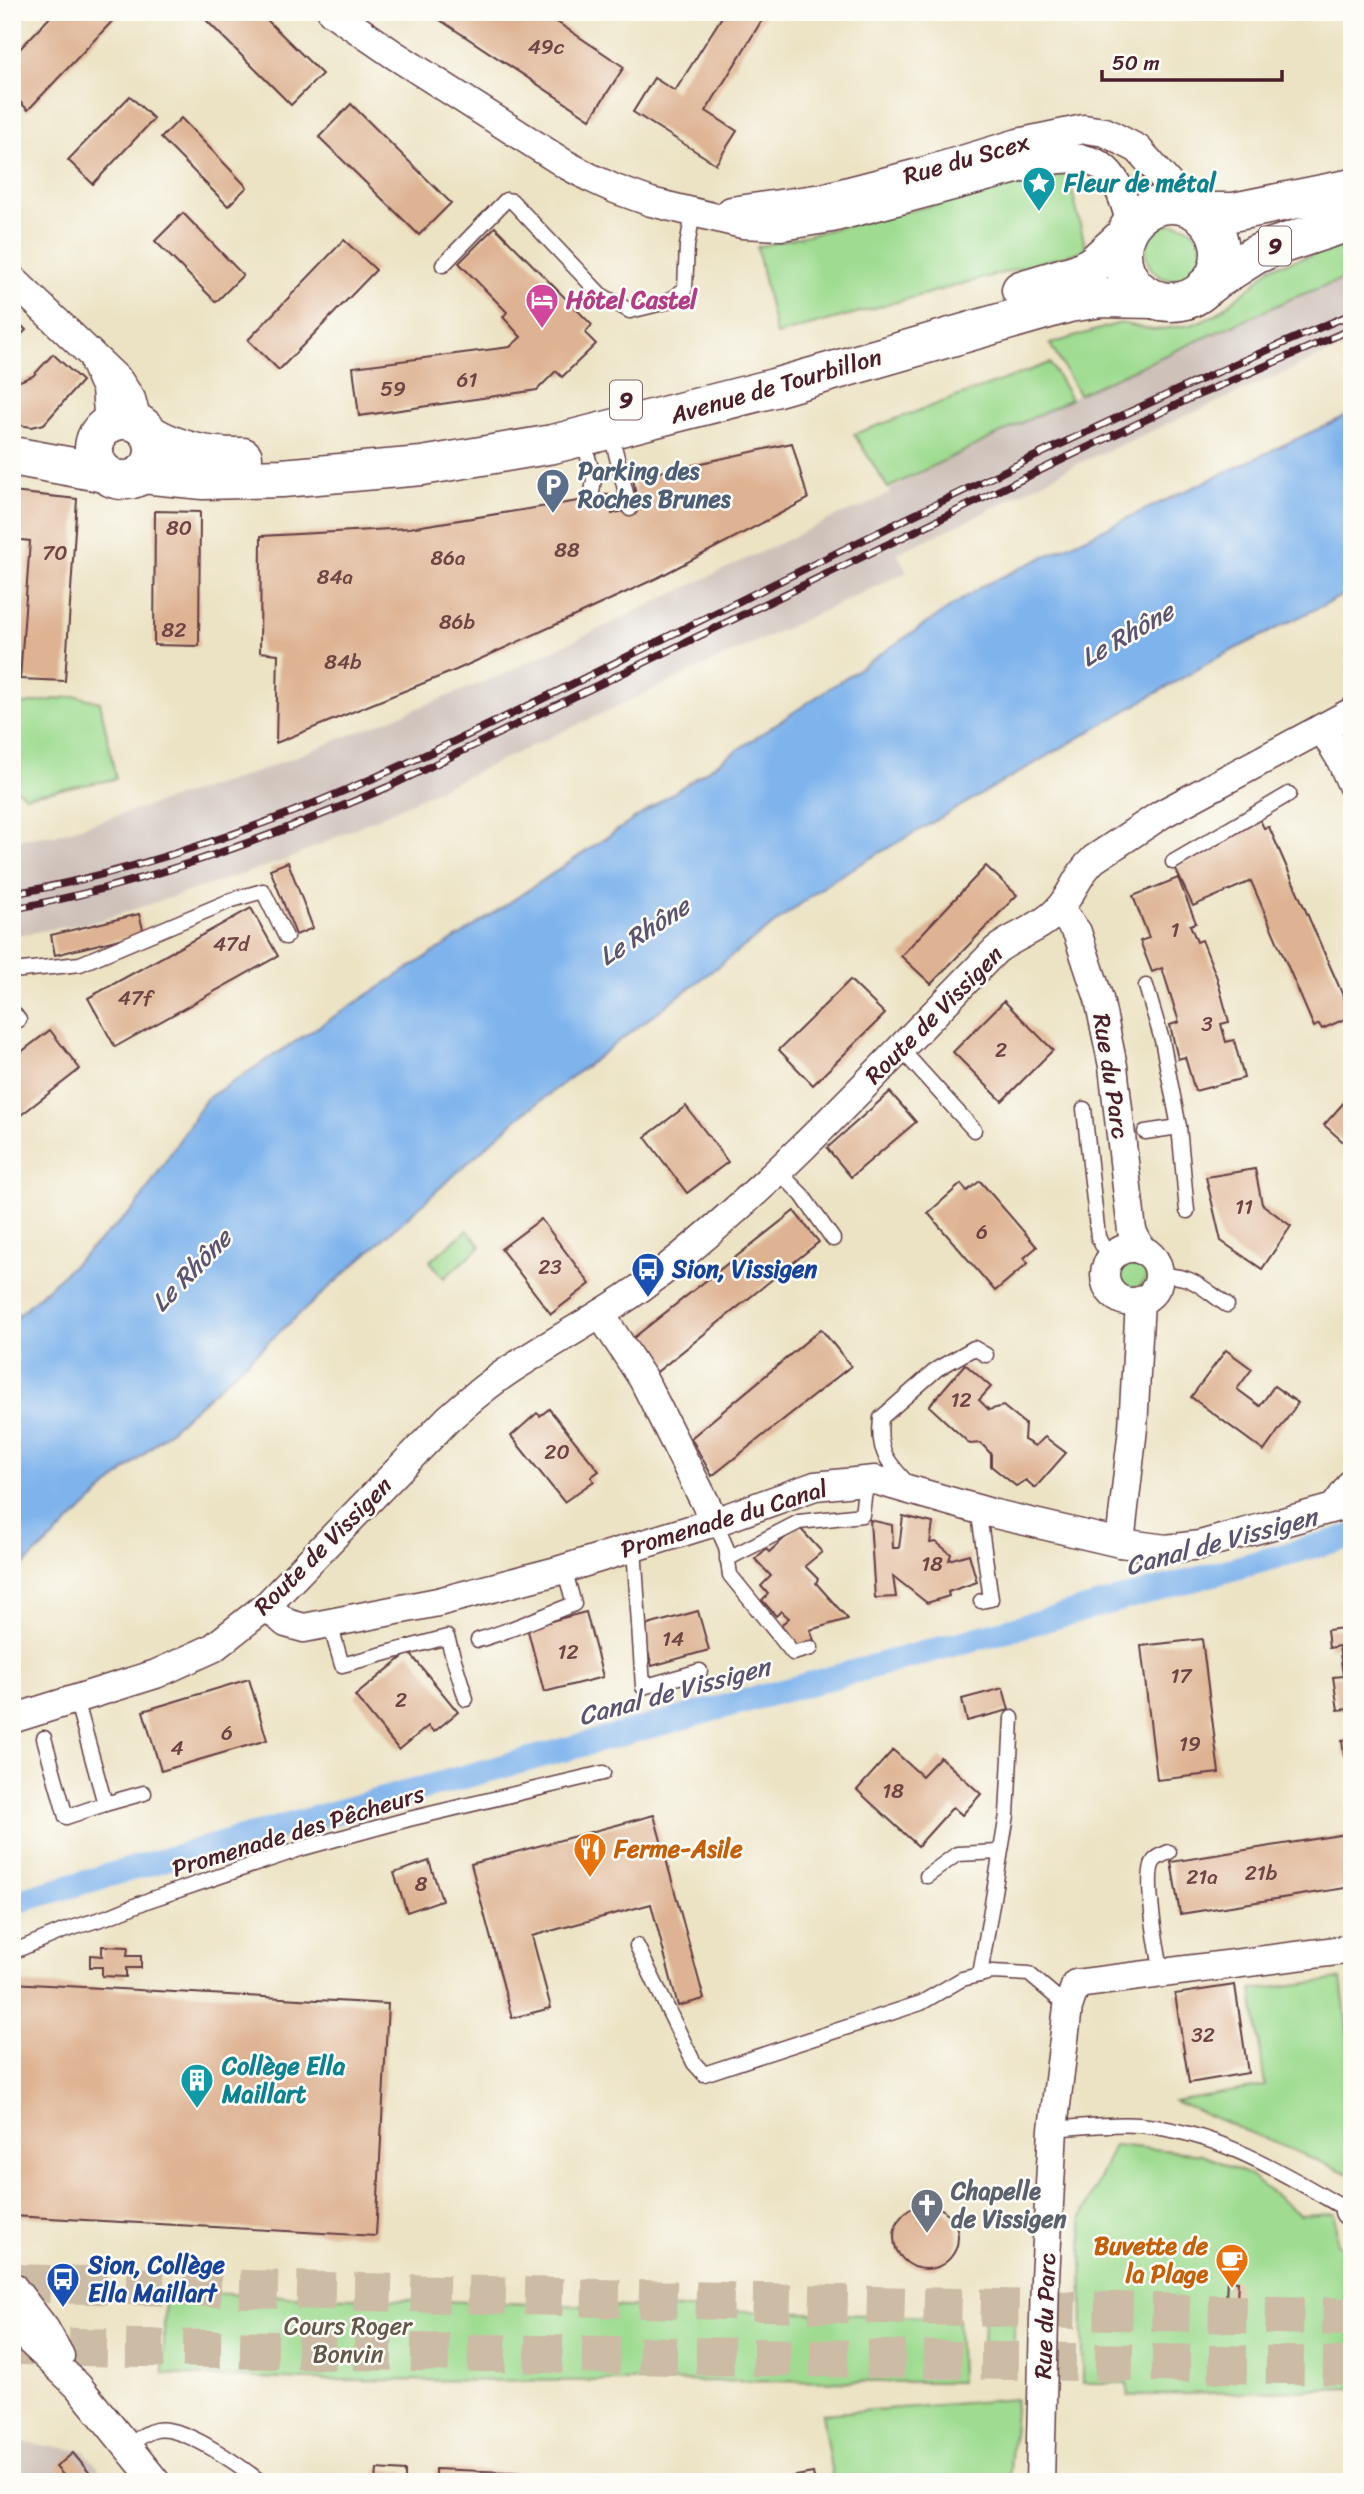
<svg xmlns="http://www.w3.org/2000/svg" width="1364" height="2494" font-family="Sriracha,sans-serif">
<rect width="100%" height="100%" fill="#fdfcf7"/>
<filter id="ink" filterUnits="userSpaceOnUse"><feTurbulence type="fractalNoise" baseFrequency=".0143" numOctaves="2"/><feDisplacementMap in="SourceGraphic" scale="14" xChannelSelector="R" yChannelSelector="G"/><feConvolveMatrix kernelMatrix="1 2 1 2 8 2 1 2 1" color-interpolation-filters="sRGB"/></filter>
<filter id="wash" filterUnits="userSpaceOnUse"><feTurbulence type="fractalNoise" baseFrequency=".00686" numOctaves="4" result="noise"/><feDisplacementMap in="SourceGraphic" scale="28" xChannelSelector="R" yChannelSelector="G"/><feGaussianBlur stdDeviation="1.57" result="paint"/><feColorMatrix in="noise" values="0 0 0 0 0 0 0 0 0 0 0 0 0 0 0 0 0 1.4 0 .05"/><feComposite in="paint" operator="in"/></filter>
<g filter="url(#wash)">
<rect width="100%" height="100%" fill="#ece3c4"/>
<g fill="#cec1ba">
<polygon points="1352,276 1352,345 1317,358 1075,465 969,520 897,553 907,572 289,859 98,921 12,936 12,840 55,835 254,773 501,675 839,515 863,507 890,493 889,490 1079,394 1295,297"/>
<polygon points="12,2441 84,2451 110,2482 12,2482"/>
</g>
<g fill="#9fdc91" stroke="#747e5e" stroke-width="2">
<polygon points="1068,173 1086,250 776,335 757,247"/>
<circle cx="1174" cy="252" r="28"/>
<polygon points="1352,243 1352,276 1295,297 1079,394 1050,344 1120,323 1154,330 1191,325 1215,315 1254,284 1271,267"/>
<polygon points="1050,363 1071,399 888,488 854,434"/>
<polygon points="77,696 100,702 116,779 25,796 18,790 12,791 12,706"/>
<polygon points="467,1230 481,1246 444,1278 430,1261"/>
<circle cx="1132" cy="1274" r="14"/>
<polygon points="1341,1979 1352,2068 1352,2175 1174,2101 1265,2086 1252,1990"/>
<polygon points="1114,2145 1202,2154 1249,2175 1300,2215 1335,2213 1337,2244 1352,2255 1352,2388 1128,2396 1126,2383 1083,2383 1082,2217"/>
<polygon points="165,2292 958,2318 960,2382 305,2380 163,2374"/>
<polygon points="984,2319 1015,2319 1012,2372 982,2370"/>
<polygon points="1016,2399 1009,2482 833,2482 822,2414"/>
</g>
<polygon fill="#7eb3ec" stroke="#64698c" stroke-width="2" points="1352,413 1352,591 1219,657 831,881 520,1116 126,1470 12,1576 12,1321 135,1208 206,1099 470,929 982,586"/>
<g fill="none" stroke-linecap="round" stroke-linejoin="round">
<path stroke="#7eb3ec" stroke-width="24" d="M12 1903C457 1775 906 1660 1352 1536"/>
</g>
<g id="blocks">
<g fill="#deb393">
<polygon points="55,12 121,12 28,110 12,94 12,57"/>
<polygon points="198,12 259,12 322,74 291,105"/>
<polygon points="428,12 489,12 496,17 499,12 542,12 624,67 590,119"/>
<polygon points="725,12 767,12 706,111 737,131 716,164 633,112 654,78 675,91"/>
<polygon points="130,96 154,119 93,184 68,160"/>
<polygon points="351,104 451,203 419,235 319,137"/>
<polygon points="181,118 247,187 228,206 161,138"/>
<polygon points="183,213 243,275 216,302 155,241"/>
<polygon points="495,227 592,325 585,333 596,344 562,377 556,371 537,390 359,416 353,367 510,347 521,337 503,317 507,312 459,263"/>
<polygon points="344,240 376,270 279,370 248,340"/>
<polygon points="12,316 26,330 12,344"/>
<polygon points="53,354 82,381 44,424 32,427 12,424 12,384 33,376"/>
<polygon points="792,443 808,499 657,578 566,620 456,670 276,743 278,654 260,652 261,536 409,528 591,499 608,494 612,514 638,507 633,478"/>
<polygon points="12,492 77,499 65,681 20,679 30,541 12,539"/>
<polygon points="155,511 200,512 199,646 154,645"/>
<polygon points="1260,820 1264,828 1269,827 1352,1016 1322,1029 1319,1024 1314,1027 1251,881 1193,906 1175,868"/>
<polygon points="288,862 313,928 296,935 270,869"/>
<polygon points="986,866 1017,895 931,984 901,956"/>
<polygon points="1178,878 1196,923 1190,925 1197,942 1202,940 1217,978 1229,1022 1221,1024 1226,1042 1234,1040 1244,1078 1195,1091 1185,1057 1178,1059 1170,1025 1179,1022 1162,968 1152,972 1140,941 1149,938 1133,896"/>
<polygon points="251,908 278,956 115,1047 88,998"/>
<polygon points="139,914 144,933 55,955 51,935"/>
<polygon points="850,980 885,1014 813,1085 779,1050"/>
<polygon points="1004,1001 1053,1050 1002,1101 953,1052"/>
<polygon points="50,1030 80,1069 12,1122 12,1059"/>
<polygon points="890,1092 916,1122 851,1177 827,1148"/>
<polygon points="1347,1099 1352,1104 1352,1145 1349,1147 1324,1125"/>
<polygon points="686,1106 728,1162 687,1193 645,1137"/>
<polygon points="1255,1169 1262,1204 1291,1226 1262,1269 1221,1241 1206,1177"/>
<polygon points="980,1181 1037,1247 1024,1258 1028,1263 995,1291 928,1213 961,1184 967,1191"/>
<polygon points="794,1211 819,1242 653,1375 627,1343"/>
<polygon points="541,1219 590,1284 551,1314 501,1249"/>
<polygon points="821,1329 851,1366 712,1476 691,1438"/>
<polygon points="1226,1350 1252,1369 1237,1389 1260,1406 1274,1386 1298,1403 1264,1451 1191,1397"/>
<polygon points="965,1364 991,1387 979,1400 989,1410 1003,1406 1025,1424 1024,1440 1035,1446 1045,1437 1066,1453 1035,1488 1026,1480 1016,1486 991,1466 991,1454 981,1443 970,1444 929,1406"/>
<polygon points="549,1409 599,1471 591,1477 594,1481 564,1502 511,1436 537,1413 540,1416"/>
<polygon points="903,1516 933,1523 930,1543 936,1542 951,1554 949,1560 969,1554 977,1582 948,1592 949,1596 927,1603 893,1576 896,1597 875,1598 870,1520 892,1525 893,1548 899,1548"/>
<polygon points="798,1526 822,1552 805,1566 818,1579 816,1583 848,1619 810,1630 815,1643 797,1646 781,1625 789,1618 781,1611 776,1616 762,1600 768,1594 761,1586 771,1576 755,1559 766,1549 769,1552"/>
<polygon points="698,1611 709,1650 652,1666 641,1627"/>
<polygon points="586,1612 603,1677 544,1692 527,1627"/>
<polygon points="1352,1627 1352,1723 1350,1723 1348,1709 1338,1710 1333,1677 1343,1676 1339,1646 1329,1648 1327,1630"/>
<polygon points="1202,1639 1219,1773 1157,1780 1141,1646"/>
<polygon points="409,1652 458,1712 434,1732 428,1726 399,1750 355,1696"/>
<polygon points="249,1679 267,1740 161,1771 143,1711"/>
<polygon points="1003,1688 1009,1710 967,1721 962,1699"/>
<polygon points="1352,1739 1352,1756 1344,1757 1342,1740"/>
<polygon points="893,1750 922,1776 940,1757 981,1794 962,1815 953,1807 918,1846 857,1790"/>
<polygon points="654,1815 704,1999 678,2006 651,1904 532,1936 551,2008 512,2018 471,1864"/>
<polygon points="1352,1833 1352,1887 1180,1914 1171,1862"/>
<polygon points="429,1861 442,1900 407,1912 394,1873"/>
<polygon points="102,1946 128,1947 127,1956 141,1956 141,1968 126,1968 126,1977 102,1976 102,1967 90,1967 90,1955 102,1956"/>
<polygon points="12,1983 388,2004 376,2236 12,2216"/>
<polygon points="1235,1985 1248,2073 1189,2083 1175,1994"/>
<circle cx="926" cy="2237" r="32"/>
<polygon points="1227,2280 1238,2281 1237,2299 1226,2299"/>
<polygon points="73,2453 97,2482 61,2482 66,2478 56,2467"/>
<polygon points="377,2469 405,2471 405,2482 376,2482"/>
<polygon points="435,2469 554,2474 554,2482 435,2482"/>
<polygon points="813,2473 815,2482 773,2482 773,2480"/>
</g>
</g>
</g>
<g filter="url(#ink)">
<use href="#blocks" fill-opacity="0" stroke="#623c42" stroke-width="2"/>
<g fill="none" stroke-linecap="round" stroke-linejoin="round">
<g stroke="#ccbca5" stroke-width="38" stroke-dasharray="38 19" stroke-linecap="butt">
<polyline points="12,2283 1352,2317"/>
<polyline points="12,2346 1352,2366"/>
</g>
<defs>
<g id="lane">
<polyline points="443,265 506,200 512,201 601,295 630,311 667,302 685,289 687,246 693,213"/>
<polyline points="610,430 630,509"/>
<polyline points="583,439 594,479 591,499"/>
<polyline points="1173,862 1289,794"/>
<polyline points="12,971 80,964 232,900 263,891 286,937"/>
<polyline points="1146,986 1162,1040 1179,1127 1187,1211"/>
<polyline points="12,1011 19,1020"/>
<polyline points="900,1048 974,1130"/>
<polyline points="1084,1109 1098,1237 1102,1245 1115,1255"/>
<polyline points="1145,1132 1179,1127"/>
<polyline points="778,1171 802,1195 833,1239"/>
<path d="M1159 1276C1191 1273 1202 1288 1227 1305"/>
<path d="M908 1484C887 1461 877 1451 881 1418L937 1369 974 1348 986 1355"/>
<polyline points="1326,1507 1352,1471"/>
<polyline points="715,1522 726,1547 730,1575 793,1653 811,1648"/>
<polyline points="634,1547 643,1687 700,1671"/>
<polyline points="727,1559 799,1522 862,1515 866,1480"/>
<polyline points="981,1601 991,1599 980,1522 983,1511"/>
<polyline points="330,1624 342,1665 447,1637 466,1699"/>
<path d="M478 1640C511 1631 542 1616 574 1604L564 1568"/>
<polyline points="76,1699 105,1804 144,1793"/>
<polyline points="44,1738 66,1817 105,1804"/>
<polyline points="927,1876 957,1854 1000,1852"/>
<polyline points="637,1946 694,2063 704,2074 921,2003 962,1979 992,1972 1029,1974 1068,2007"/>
<polyline points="12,1952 63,1931 110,1916 149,1900 303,1848 409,1819 603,1773"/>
<path d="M1162 1973C1158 1953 1143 1876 1154 1861 1157 1857 1164 1854 1169 1852"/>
<polyline points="980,1975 1007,1815 1012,1718"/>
<path d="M1053 2129C1081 2127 1111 2123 1139 2125 1219 2132 1281 2172 1349 2211"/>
<path d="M128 2447C137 2440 145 2432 156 2430 184 2425 239 2465 261 2482"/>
</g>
<g id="street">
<path d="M332 12 393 54 565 164 589 177 615 189 651 202 742 224 781 226 832 218 1047 161C1105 150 1118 174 1131 225"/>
<polyline points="731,211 822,198 922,172 1018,143 1084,129 1105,132 1138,149 1191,209"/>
<polyline points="12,279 119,381 131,399 138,423"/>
<polyline points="95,364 106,389 109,424"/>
<polyline points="1322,728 1340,758 1352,785"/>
<polyline points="1059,909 1077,932 1099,999 1113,1066 1132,1231 1141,1250"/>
<circle cx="1132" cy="1275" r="27"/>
<polyline points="601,1315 643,1379 715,1522"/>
<polyline points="1120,1543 1133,1428 1140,1301"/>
<polyline points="266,1606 286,1623 304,1628 438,1602 557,1571 715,1522 815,1486 875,1480 991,1513 1120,1543 1166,1549 1200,1545 1352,1503"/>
<path d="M12 1719 156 1674 213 1648 266 1606 448 1419C468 1401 488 1384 511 1369 563 1335 618 1307 667 1268 786 1173 889 1059 996 950 1014 936 1039 929 1056 912 1072 896 1077 874 1094 859L1162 814 1352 712"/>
<polyline points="1349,2211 1352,2212"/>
<polyline points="12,2286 45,2329 60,2356"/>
<polyline points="12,2324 78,2386 156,2482"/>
<polyline points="1040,2482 1045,2278 1053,2129 1068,2007 1076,1984 1352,1949"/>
</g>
<g id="primary">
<circle cx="1171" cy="253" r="49"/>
<polyline points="1198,212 1233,212 1352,188"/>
<polyline points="1205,287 1255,255 1273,247 1352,221"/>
<polyline points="1021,290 1078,273 1093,265 1125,236"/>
<circle cx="124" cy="450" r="30"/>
<path d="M151 435C179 451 210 458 243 457"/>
<polyline points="12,456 105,473"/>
<polyline points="142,474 203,480 282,478 422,466 553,444 774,388 1069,303 1101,298 1155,299"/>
</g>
</defs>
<use href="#lane" stroke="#623c42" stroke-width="17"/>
<use href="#street" stroke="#623c42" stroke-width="31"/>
<use href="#primary" stroke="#623c42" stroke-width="41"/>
<use href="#lane" stroke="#fff" stroke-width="14"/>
<use href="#street" stroke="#fff" stroke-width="28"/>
<use href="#primary" stroke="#fff" stroke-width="38"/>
<defs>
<g id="rail">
<path d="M12 894C248 852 461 739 673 634 897 523 1121 410 1352 314"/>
<path d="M12 909C143 885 266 839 388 787L1078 452 1193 397 1352 329"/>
</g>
</defs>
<use href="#rail" stroke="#4a1f2b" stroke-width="8"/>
<use href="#rail" stroke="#fdfcf7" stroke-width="5" stroke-dasharray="16" stroke-linecap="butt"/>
</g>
</g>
<defs>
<symbol id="sight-pin" viewBox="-11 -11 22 30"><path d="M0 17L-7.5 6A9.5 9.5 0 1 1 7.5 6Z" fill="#0f9aa8" stroke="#fdfcf7"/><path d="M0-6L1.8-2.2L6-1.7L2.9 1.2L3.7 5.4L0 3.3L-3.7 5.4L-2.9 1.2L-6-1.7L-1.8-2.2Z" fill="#fff"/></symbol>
<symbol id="hotel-pin" viewBox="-11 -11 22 30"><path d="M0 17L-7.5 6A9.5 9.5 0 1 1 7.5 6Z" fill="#d1479c" stroke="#fdfcf7"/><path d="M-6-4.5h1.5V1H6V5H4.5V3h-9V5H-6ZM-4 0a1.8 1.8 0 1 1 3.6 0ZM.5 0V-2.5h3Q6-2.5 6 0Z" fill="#fff"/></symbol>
<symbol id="parking-pin" viewBox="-11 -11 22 30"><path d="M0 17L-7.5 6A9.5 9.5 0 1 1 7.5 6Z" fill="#5c6f8a" stroke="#fdfcf7"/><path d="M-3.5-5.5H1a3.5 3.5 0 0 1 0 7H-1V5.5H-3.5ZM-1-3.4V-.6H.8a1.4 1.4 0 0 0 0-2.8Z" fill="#fff"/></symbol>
<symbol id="bus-pin" viewBox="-11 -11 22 30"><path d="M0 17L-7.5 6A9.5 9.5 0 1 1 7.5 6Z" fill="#1a4fb4" stroke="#fdfcf7"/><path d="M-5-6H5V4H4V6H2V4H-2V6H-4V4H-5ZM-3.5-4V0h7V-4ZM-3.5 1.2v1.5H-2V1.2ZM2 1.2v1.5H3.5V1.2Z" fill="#fff"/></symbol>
<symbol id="restaurant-pin" viewBox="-11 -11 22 30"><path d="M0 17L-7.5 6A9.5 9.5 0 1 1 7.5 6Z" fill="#e8710a" stroke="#fdfcf7"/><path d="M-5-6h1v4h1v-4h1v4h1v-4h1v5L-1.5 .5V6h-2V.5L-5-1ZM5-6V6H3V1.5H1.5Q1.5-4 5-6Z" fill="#fff"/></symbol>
<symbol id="building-pin" viewBox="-11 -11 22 30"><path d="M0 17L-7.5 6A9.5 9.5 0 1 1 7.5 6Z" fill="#0f9aa8" stroke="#fdfcf7"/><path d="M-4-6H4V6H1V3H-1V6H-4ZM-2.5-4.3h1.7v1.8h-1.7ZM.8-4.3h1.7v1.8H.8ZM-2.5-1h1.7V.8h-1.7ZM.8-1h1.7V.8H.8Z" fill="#fff"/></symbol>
<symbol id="church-pin" viewBox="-11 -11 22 30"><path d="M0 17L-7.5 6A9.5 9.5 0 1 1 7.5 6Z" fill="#6b7280" stroke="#fdfcf7"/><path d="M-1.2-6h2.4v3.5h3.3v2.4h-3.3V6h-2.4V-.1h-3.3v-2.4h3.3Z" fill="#fff"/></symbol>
<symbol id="cafe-pin" viewBox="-11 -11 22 30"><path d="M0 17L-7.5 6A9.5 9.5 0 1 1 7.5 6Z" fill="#e8710a" stroke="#fdfcf7"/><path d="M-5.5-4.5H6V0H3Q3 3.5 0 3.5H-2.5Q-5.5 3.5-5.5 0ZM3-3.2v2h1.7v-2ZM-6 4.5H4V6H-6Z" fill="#fff"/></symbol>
</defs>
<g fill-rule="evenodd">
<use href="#sight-pin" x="1020" y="164" width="38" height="52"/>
<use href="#hotel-pin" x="523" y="281" width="38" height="52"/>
<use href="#parking-pin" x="534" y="466" width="38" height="52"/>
<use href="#bus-pin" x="629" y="1250" width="38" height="52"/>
<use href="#restaurant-pin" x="571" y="1830" width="38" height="52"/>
<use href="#building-pin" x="178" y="2061" width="38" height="52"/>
<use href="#church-pin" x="908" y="2186" width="38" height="52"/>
<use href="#cafe-pin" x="1213" y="2241" width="38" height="52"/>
<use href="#bus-pin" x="44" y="2260" width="38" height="52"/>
</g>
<g text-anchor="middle" stroke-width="5" stroke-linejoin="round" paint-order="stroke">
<g font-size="21" fill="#6f4445">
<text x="546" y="54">49c</text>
<text x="467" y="387">61</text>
<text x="393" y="396">59</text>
<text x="179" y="535">80</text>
<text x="567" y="557">88</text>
<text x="55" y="560">70</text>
<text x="448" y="565">86a</text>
<text x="335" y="584">84a</text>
<text x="457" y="629">86b</text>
<text x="174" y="637">82</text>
<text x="343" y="669">84b</text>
<text x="1175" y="937">1</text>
<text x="231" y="951">47d</text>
<text x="135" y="1005">47f</text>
<text x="1207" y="1031">3</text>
<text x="1001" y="1057">2</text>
<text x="1244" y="1214">11</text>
<text x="982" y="1239">6</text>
<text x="550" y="1274">23</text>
<text x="961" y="1407">12</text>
<text x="557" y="1459">20</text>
<text x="932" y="1571">18</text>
<text x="673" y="1646">14</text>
<text x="568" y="1659">12</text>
<text x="1181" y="1683">17</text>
<text x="401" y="1707">2</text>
<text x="227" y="1740">6</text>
<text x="1190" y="1751">19</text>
<text x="177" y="1755">4</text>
<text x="893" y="1798">18</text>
<text x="1261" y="1880">21b</text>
<text x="1202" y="1884">21a</text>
<text x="421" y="1891">8</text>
<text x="1203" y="2042">32</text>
</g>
<g fill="#fdfcf7" stroke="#806168" stroke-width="2">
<rect x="1259" y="226.5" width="32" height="39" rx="5"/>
<rect x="610" y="380.5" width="32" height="39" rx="5"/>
</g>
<g font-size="23" font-weight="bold" fill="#4a1f2b">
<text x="1275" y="254">9</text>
<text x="626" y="408">9</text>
</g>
<g font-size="24" fill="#4a1f2b" stroke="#fdfcf7">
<text transform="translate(966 159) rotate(-16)" y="8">Rue du Scex</text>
<text transform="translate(776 386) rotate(-16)" y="8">Avenue de Tourbillon</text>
<text transform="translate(934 1015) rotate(-45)" y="8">Route de Vissigen</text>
<text transform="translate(1111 1076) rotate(81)" y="8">Rue du Parc</text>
<text transform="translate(724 1519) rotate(-17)" y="8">Promenade du Canal</text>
<text transform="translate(323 1546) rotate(-45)" y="8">Route de Vissigen</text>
<text transform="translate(298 1831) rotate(-17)" y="8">Promenade des Pêcheurs</text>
<text transform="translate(1045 2316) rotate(-88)" y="8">Rue du Parc</text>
</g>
<g font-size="24" font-weight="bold" fill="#0d838f" stroke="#fdfcf7" text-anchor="start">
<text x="1064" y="191">Fleur de métal</text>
<text x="222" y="2074">Collège Ella<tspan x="222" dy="28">Maillart</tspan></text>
</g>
<g font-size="24" font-weight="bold" fill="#b23c85" stroke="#fdfcf7" text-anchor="start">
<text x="566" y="308">Hôtel Castel</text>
</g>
<g font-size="24" font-weight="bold" fill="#4e5e75" stroke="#fdfcf7" text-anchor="start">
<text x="578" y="479">Parking des<tspan x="578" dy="28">Roches Brunes</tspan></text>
</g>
<g font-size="24" font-weight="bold" fill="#164399" stroke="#fdfcf7" text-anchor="start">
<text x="672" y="1277">Sion, Vissigen</text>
<text x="88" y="2273">Sion, Collège<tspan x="88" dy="28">Ella Maillart</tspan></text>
</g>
<g font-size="24" font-weight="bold" fill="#c56008" stroke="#fdfcf7" text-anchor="start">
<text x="614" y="1857">Ferme-Asile</text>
<text x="1208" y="2254" text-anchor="end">Buvette de<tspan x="1208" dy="28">la Plage</tspan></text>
</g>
<g font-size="24" font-weight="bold" fill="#5b616d" stroke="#fdfcf7" text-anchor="start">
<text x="951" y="2199">Chapelle<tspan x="951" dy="28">de Vissigen</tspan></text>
</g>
<g font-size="24" fill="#64584a" stroke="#fdfcf7">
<text x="348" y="2334">Cours Roger<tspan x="348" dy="28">Bonvin</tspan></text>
</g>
<g font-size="26" font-style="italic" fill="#5c536f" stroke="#fdfcf7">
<text transform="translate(1127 634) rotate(-30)" y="9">Le Rhône</text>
<text transform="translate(644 931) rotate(-33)" y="9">Le Rhône</text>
<text transform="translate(191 1270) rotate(-46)" y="9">Le Rhône</text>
<text transform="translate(1221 1541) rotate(-15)" y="9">Canal de Vissigen</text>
<text transform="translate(674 1691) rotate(-15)" y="9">Canal de Vissigen</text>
</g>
</g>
<rect width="1364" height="2494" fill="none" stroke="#fdfcf7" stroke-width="42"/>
<path d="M1102 70v10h180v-10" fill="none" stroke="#4a1f2b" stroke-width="3.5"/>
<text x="1112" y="70" font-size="21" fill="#4a1f2b" stroke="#fdfcf7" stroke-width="5" paint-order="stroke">50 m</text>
</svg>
